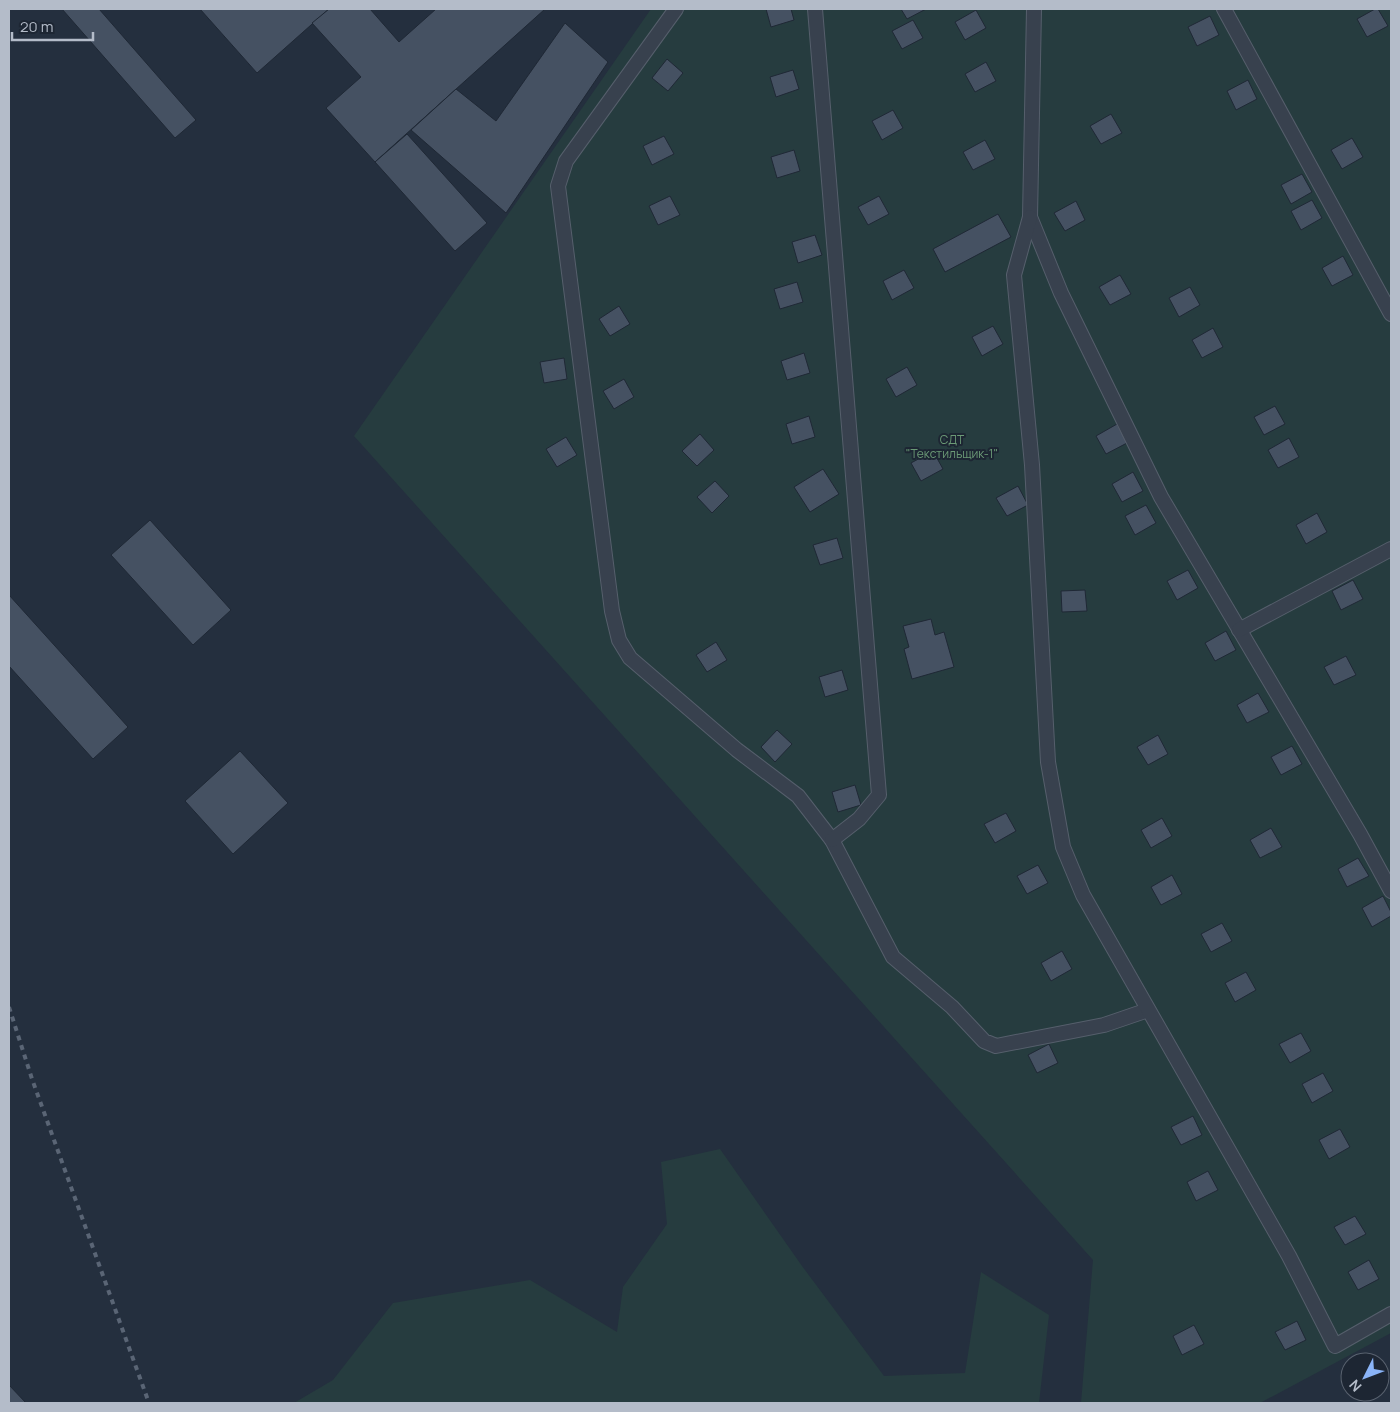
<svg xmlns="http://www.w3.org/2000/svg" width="1400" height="1412" font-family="Manrope,sans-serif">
<rect width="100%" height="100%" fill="#242f3e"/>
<g fill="#263c3f">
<polygon points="651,9 1391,9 1391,1333 1260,1403 1081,1403 1093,1260 354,436"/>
<polygon points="720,1149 802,1266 884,1376 965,1373 981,1272 1049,1315 1039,1403 294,1403 333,1380 393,1303 530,1280 617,1332 623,1287 667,1224 661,1162"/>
</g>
<g fill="#455162" stroke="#1f2835">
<polygon points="62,9 99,9 196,120 175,138"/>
<polygon points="200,9 329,9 257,73"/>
<polygon points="329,9 370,9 399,42 436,9 545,9 375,162 326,108 361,77 312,23"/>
<polygon points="766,9 791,9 794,20 771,27"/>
<polygon points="901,9 926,9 907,19"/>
<polygon points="1375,9 1378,9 1388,26 1367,37 1357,19"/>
<polygon points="976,10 986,28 965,40 955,22"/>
<polygon points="1210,16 1219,35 1197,46 1188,27"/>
<polygon points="913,20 923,38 902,49 892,31"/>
<polygon points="565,23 608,62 506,213 411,130 456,89 496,121"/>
<polygon points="667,59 683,73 668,91 652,78"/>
<polygon points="986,62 996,81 975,92 965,74"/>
<polygon points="793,70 799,89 776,97 770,77"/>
<polygon points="1248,80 1257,99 1236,110 1227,91"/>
<polygon points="893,110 903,128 882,140 872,121"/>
<polygon points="1111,114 1122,133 1101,144 1090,126"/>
<polygon points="407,134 487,223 455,251 375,162"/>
<polygon points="664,136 674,154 652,165 643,146"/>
<polygon points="1352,138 1363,157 1342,169 1331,150"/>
<polygon points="985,140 995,159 973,170 963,152"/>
<polygon points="794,150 800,171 777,178 771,157"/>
<polygon points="1302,174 1312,192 1291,204 1281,185"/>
<polygon points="670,196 680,215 658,225 649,206"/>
<polygon points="879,196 889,214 868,225 858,207"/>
<polygon points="1312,200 1322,218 1301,230 1291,211"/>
<polygon points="1076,201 1085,220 1065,231 1054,213"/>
<polygon points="998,214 1011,237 945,272 933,249"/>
<polygon points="815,235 822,255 798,263 792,242"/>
<polygon points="1343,256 1353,275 1332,286 1322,268"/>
<polygon points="904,270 914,288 892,300 883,281"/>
<polygon points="1120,275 1131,294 1110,305 1099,287"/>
<polygon points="797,282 803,302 780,309 774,289"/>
<polygon points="1190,287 1200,305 1179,317 1169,298"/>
<polygon points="619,306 630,324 610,336 599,319"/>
<polygon points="993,326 1003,344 982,356 972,337"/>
<polygon points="1213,328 1223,347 1202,358 1192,340"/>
<polygon points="804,353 810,373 787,380 781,361"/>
<polygon points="564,358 567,379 544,383 540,362"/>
<polygon points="907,367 917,385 896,397 886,379"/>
<polygon points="624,379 634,397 614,409 603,391"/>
<polygon points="1275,406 1285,424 1264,435 1254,417"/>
<polygon points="809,416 815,437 792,444 786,424"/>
<polygon points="1117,424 1127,443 1106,454 1096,436"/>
<polygon points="700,434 714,450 697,466 682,451"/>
<polygon points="566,437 577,455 557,467 546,449"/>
<polygon points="1289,438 1299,457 1278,468 1268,450"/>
<polygon points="933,451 943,469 921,481 911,463"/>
<polygon points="823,469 839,494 810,512 794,487"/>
<polygon points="1133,472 1143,491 1122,502 1112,484"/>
<polygon points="715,481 729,496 712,513 697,497"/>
<polygon points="1018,486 1028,505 1007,516 996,498"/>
<polygon points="1146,505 1156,523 1135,535 1125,516"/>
<polygon points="1317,513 1327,532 1306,544 1296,525"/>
<polygon points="150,520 231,610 193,645 111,555"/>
<polygon points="837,538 843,558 820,565 813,545"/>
<polygon points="1188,570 1198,588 1177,600 1167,581"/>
<polygon points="1353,580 1363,599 1341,610 1332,591"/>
<polygon points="1085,590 1087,611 1062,612 1061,591"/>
<polygon points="9,595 128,727 93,759 9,666"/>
<polygon points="931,619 935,635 944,632 954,667 912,679 904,649 909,647 903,626"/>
<polygon points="1226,631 1236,650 1215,661 1205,643"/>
<polygon points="716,642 727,660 707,672 696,655"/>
<polygon points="1346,656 1356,675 1334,685 1324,667"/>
<polygon points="842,670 848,690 825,697 819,677"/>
<polygon points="1258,693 1269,712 1247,723 1237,705"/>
<polygon points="777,730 792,744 775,762 761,747"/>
<polygon points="1158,735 1168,754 1148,765 1137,747"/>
<polygon points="1292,746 1302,764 1281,775 1271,757"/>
<polygon points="240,751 288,803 233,854 185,801"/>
<polygon points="855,785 861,805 838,812 832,792"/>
<polygon points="1006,813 1016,831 995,843 984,824"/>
<polygon points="1162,818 1172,836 1151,848 1141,830"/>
<polygon points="1271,828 1282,847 1260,858 1250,840"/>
<polygon points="1358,858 1369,876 1347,887 1338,869"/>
<polygon points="1038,865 1048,883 1027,894 1017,876"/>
<polygon points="1172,875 1182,894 1161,905 1151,887"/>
<polygon points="1383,896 1391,912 1391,916 1372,927 1362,908"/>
<polygon points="1222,923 1232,941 1211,952 1201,934"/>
<polygon points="1062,951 1072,969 1051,981 1041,963"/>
<polygon points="1246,972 1256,990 1235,1002 1225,983"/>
<polygon points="1301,1033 1311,1051 1290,1063 1279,1044"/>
<polygon points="1049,1044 1058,1063 1037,1073 1028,1055"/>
<polygon points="1323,1073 1333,1091 1312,1103 1302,1084"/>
<polygon points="1193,1116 1202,1135 1181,1145 1171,1127"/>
<polygon points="1340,1129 1350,1147 1329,1159 1319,1140"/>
<polygon points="1208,1171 1218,1190 1196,1201 1187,1182"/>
<polygon points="1355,1216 1366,1234 1345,1245 1334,1227"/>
<polygon points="1369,1260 1379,1279 1358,1290 1348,1272"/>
<polygon points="1297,1321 1306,1340 1285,1350 1275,1332"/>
<polygon points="1194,1325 1204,1344 1182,1355 1173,1336"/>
<polygon points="9,1385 26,1403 9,1403"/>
</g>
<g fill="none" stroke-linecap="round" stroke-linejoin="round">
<defs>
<g id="lane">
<polyline points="676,9 566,161 558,186 612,611 619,640 630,658 737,750 798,796 832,840 893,957 952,1007 984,1041 996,1046 1104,1025 1148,1010"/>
<polyline points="815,9 879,795 859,819 832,840"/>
<polyline points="1034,9 1030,217 1061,293 1161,497 1360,834 1391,891"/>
<polyline points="1224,9 1391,314"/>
<polyline points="1030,217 1014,275 1032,465 1048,762 1063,847 1083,895 1289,1256 1335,1346 1391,1314"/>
<polyline points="1239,630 1391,549"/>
</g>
</defs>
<use href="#lane" stroke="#565f6c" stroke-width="16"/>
<use href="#lane" stroke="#38414e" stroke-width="14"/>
<polyline stroke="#5a6575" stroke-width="4" stroke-dasharray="5 5" stroke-linecap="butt" points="9,1007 32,1079 149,1403"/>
</g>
<g text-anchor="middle" stroke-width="4" stroke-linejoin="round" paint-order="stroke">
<g font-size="12" fill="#6b9a76" stroke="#1d2633">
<text x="952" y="444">СДТ<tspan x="952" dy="14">"Текстильщик-1"</tspan></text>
</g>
</g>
<rect width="1400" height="1412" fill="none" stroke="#b4bcc9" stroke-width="20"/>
<g transform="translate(1365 1377) rotate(228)"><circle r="24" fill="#1d2633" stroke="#59626f"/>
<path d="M0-4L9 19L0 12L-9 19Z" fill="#8ab4f8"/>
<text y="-8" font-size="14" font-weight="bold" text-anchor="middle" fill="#b4bcc9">N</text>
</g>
<path d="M12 32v8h81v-8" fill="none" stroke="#b4bcc9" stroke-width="2.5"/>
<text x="20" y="32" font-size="15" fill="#b4bcc9" stroke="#1d2633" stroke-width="4" paint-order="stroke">20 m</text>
</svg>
